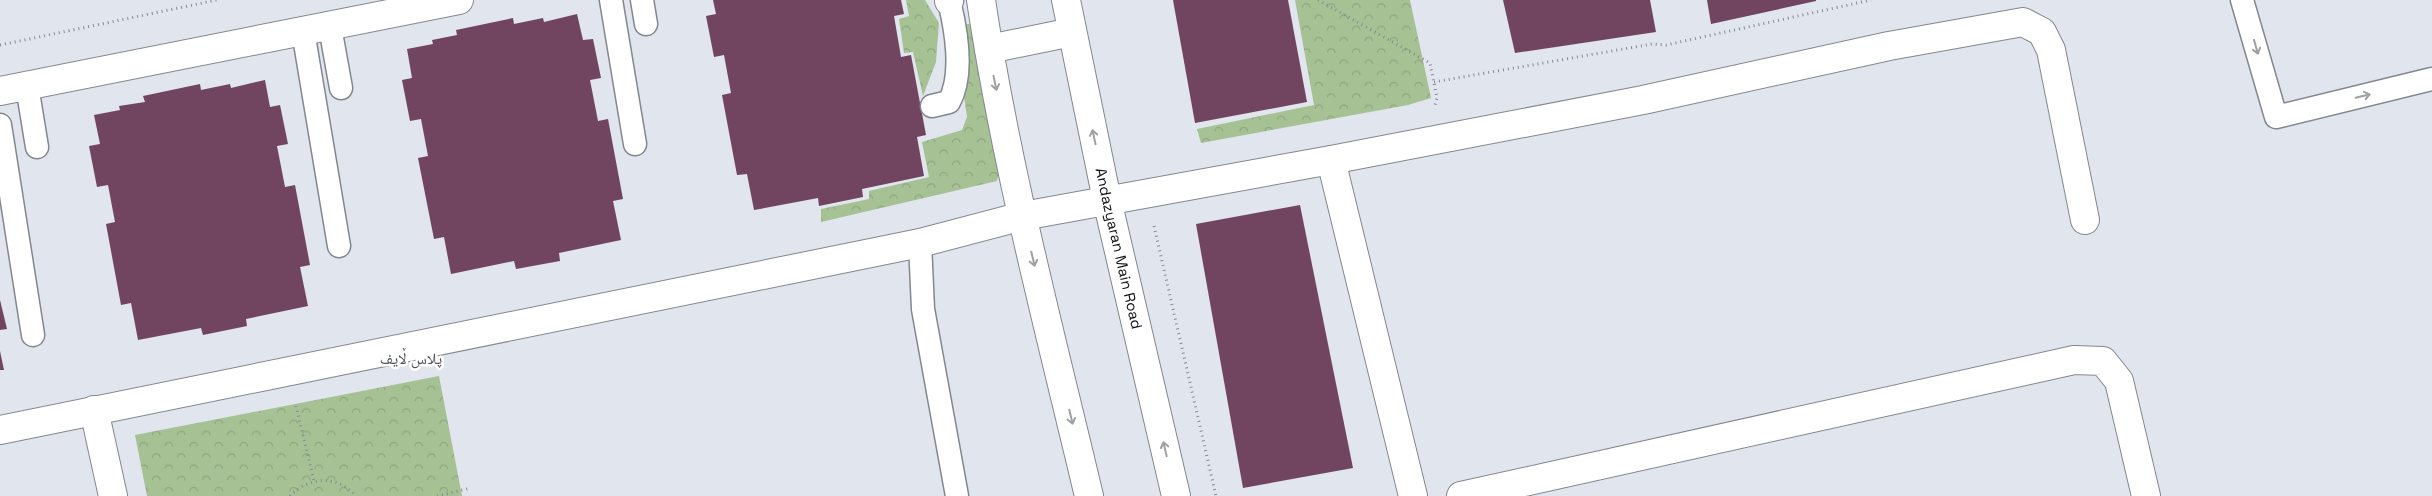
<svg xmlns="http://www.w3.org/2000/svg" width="2432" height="496" font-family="'Space Grotesk','Noto Naskh Arabic',sans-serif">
<defs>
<pattern id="park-crowns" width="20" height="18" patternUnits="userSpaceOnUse" patternTransform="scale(1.25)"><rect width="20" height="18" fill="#a6c294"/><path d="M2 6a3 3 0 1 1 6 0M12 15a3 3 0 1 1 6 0" fill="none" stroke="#8ea67f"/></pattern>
</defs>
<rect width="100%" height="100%" fill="#e0e5ee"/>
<g fill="url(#park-crowns)">
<polygon points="906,0 925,0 939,23 936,62 923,96 913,52 904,53 899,19 909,16"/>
<polygon points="1295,0 1410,0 1431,98 1408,105 1201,143 1197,129 1314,105"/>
<polygon points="962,24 970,24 1000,169 997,181 821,222 821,209 869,199 869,191 929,177 922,142 962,130 967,117 960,69"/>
<polygon points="439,376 462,496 147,496 135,435"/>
</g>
<g fill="#714460">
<polygon points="713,0 901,0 904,14 894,16 901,57 911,55 926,135 917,137 924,176 862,189 863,197 819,206 818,198 754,210 747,174 737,175 722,95 731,93 724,55 714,57 706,16 716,14"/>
<polygon points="1173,0 1288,0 1307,102 1195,123"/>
<polygon points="1503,0 1650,0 1656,32 1515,53"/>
<polygon points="1707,0 1816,0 1816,1 1711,24"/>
<polygon points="577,14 583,40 593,39 601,78 590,80 598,121 608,119 623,199 613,201 621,240 559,253 560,261 516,269 514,261 451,274 444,237 434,239 418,158 428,156 421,119 410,121 402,80 412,78 407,49 433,44 432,40 457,35 456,30 513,18 514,24 543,18 544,22"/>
<polygon points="265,80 270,107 280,105 288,144 277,146 285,187 295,185 310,265 300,267 308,306 246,319 247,326 203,335 201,328 138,340 131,303 121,305 106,224 115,222 108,185 97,187 89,146 100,144 94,115 120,110 119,106 145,102 143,96 200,84 201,90 230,84 231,88"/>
<polygon points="1300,205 1353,468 1243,488 1196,224"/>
<polygon points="0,300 7,329 0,330"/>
<polygon points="0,351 4,370 0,370"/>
</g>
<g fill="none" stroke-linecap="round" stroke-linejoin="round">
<defs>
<g id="service">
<polyline points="611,0 635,144"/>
<polyline points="642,0 646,24"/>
<polyline points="2242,0 2276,117 2432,79"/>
<polyline points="330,27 341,88"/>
<polyline points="303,31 339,246"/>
<polyline points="27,86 37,147"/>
<path d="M932 106 949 102C964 75 956 29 949 1L952 0"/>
<polyline points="0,125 33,335"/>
<polyline points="920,243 923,309 957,496"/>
</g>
<g id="minor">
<polyline points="949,0 949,1"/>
<polyline points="0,91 459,0"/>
<polyline points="1331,160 1413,496"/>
<polyline points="94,410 113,496"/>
<polyline points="0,430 920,243 1023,216 1331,160 1643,100 1889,46 2023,22 2042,32 2051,50 2085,220"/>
<polyline points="1461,496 2074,360 2103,361 2119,381 2146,496"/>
</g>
<g id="tertiary">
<path d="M981 0C1006 167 1050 332 1089 496"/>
<path id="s1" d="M1066 0 1107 200 1176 496"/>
<polyline points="989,49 1072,32"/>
</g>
</defs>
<use href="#service" stroke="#83878f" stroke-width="25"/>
<use href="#minor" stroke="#83878f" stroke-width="30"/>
<use href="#tertiary" stroke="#83878f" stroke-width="30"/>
<g stroke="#878b91" stroke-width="3" stroke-dasharray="1 4" stroke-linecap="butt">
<polyline points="1318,0 1430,63 1437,98 1435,105"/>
<polyline points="0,45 217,0"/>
<polyline points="1434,82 1652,44 1666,45 1871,0"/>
<polyline points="1154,226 1216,496"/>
<polyline points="296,406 314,481"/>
<path d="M290 496C310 476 337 475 356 496"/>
<polyline points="437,496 471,488"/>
</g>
<use href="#service" stroke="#fff" stroke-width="22"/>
<use href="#minor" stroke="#fff" stroke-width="28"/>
<use href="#tertiary" stroke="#fff" stroke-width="28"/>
</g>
<defs><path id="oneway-shaft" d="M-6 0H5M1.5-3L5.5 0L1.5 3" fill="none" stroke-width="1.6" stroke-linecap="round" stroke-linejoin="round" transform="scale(1.25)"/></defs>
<g stroke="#9fa0a1">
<use href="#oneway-shaft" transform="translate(2256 47) rotate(74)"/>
<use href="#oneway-shaft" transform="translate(995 83) rotate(78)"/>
<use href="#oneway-shaft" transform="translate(2363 96) rotate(-14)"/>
<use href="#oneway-shaft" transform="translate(1094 137) rotate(-102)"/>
<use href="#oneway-shaft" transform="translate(1033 259) rotate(77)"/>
<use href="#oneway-shaft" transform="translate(1071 417) rotate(77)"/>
<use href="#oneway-shaft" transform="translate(1165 449) rotate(-103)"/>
</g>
<g text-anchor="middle" stroke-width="5" stroke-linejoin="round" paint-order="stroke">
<g font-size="15" fill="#101214" stroke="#fff">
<text dy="5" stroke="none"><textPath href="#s1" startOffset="254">Andazyaran Main Road</textPath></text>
</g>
<g font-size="16" fill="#4c5057" stroke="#fff">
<text x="411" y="364">پلاس ڵایف</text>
</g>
</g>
</svg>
